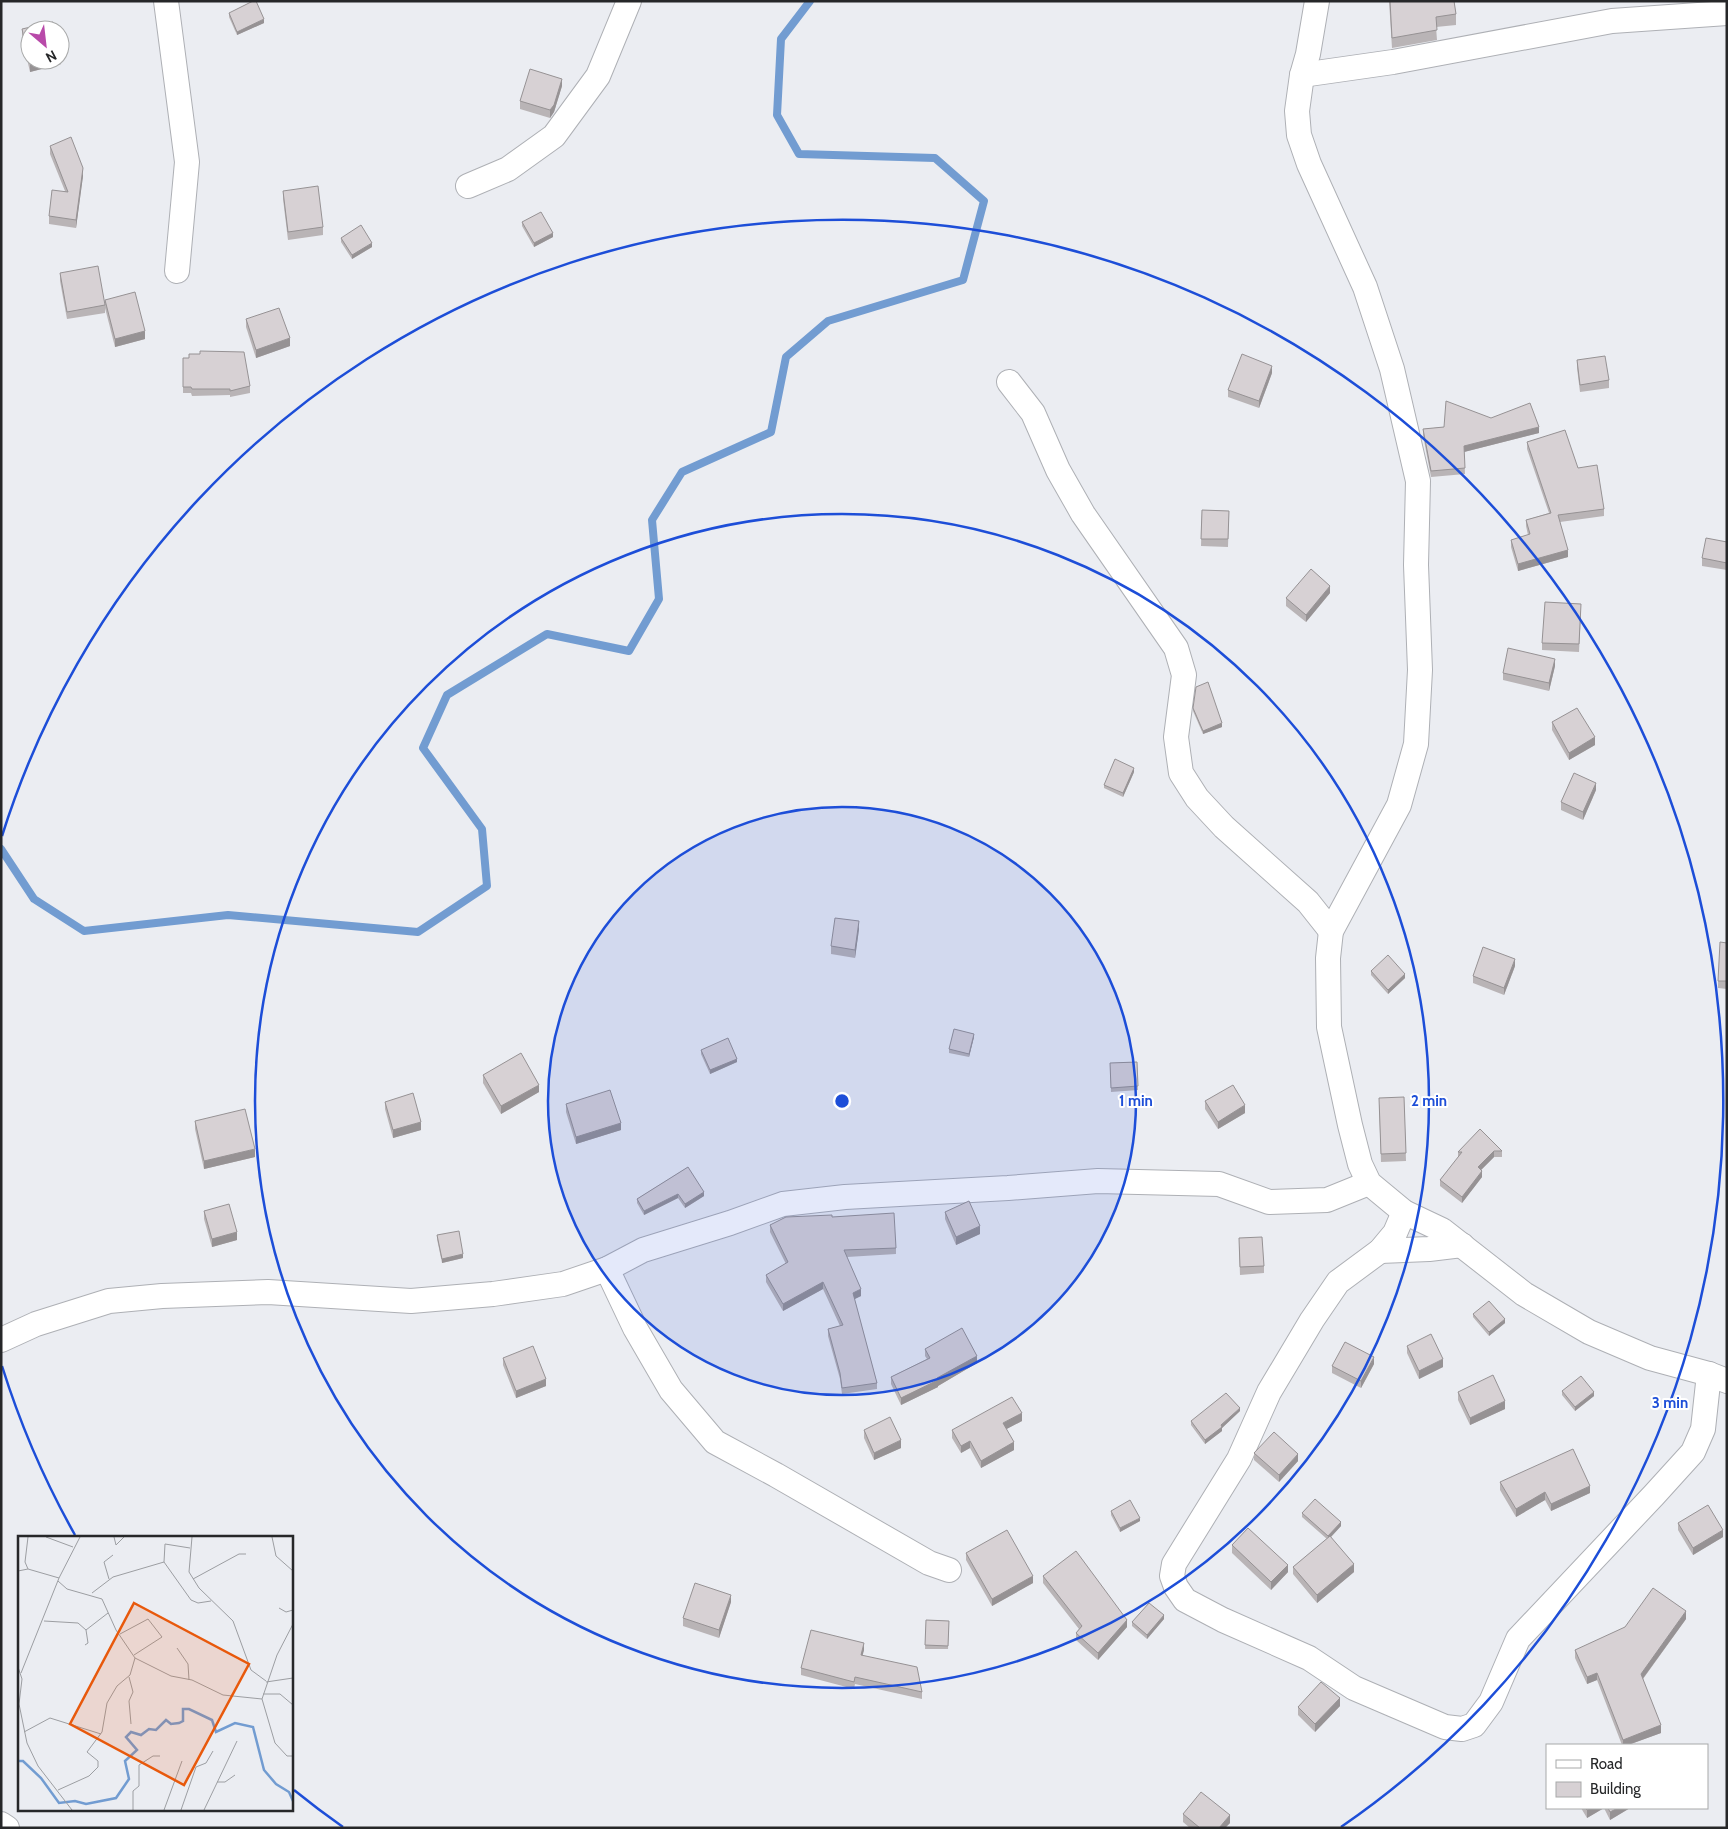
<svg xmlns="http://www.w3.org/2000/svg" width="1728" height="1829" font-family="Cabin,sans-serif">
<rect width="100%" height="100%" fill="#ebedf2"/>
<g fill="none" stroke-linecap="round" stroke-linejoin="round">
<polyline stroke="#729cd1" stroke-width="8" points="1,849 34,899 84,931 228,915 418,932 487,886 482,829 423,748 447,695 547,634 629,651 659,599 652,520 682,472 771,432 786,357 828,321 963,280 984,201 935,158 799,154 777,115 781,39 810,1"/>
<defs>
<g id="street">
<polyline points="166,1 187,162 177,271"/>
<polyline points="1317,1 1308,54 1302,75 1297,111 1299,135 1309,164 1365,287 1392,369 1418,481 1416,565 1420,670 1416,744 1399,805 1331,931 1328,958 1329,1027 1350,1125 1360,1164 1369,1183 1404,1212 1442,1230 1524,1294 1589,1332 1650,1358 1709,1374 1727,1381"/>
<polyline points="1302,75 1393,62 1612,21 1727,13"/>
<polyline points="468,186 508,169 554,136 598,76 629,1"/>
<polyline points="1009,382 1033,413 1058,470 1083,514 1176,648 1184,675 1176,737 1181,773 1197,798 1224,827 1308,902 1331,931"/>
<polyline points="1404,1212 1395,1233 1380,1251 1338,1282 1312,1320 1269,1392 1239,1459 1174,1564 1172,1576 1176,1587 1185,1600 1223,1620 1309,1658 1354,1688 1445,1727 1462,1729 1474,1725 1491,1702 1518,1639 1654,1495 1693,1452 1703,1429 1709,1374"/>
<polyline points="1380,1251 1429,1249 1462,1245"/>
<polyline points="607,1269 635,1328 671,1390 715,1442 776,1475 929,1563 949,1570"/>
<polyline points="1,1340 36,1324 109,1301 162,1296 268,1292 411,1301 493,1294 563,1284 607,1269 643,1250 730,1223 783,1204 845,1197 1008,1188 1098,1181 1219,1184 1269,1202 1327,1200 1369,1183"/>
<polyline points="1,1824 7,1828"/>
</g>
</defs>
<use href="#street" stroke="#aeb0b5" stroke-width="26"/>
<use href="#street" stroke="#fff" stroke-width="24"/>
</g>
<g fill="#b9b4b6">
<polygon points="1389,1 1454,1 1456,14 1456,25 1436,27 1437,40 1392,48"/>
<polygon points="229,13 264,23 237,35 229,17"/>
<polygon points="22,29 61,64 30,72 22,37"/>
<polygon points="562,86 554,112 550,118 520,109 520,101"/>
<polygon points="50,146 83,176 76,228 49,224 49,216 65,191 50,154"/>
<polygon points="283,191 323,227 323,235 288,240 283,199"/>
<polygon points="522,222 553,237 534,247 522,226"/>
<polygon points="341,238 372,247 352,259 341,242"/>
<polygon points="60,273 105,305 105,313 67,319 60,281"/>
<polygon points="105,300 145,339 115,347 105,308"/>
<polygon points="246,319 290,346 256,358 246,327"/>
<polygon points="183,358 250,386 250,393 230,397 230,395 192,396 191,393 183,393"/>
<polygon points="1577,360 1609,380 1609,388 1580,392 1577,368"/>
<polygon points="1272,373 1259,408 1228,397 1228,390"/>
<polygon points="1491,418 1539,433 1464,452 1465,474 1431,477 1423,435 1423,429 1444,427"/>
<polygon points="1527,442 1578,468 1604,509 1604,516 1560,522 1568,557 1518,571 1511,547 1511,540 1528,535 1526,526 1526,520 1549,513 1527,449"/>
<polygon points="1202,510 1229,511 1228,547 1201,546"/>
<polygon points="1727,542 1727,570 1702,566 1702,558"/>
<polygon points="1330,593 1306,622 1286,606 1286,598"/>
<polygon points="1581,611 1579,652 1542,650 1542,643"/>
<polygon points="1555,666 1549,691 1503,680 1503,673"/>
<polygon points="1193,708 1222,727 1203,734 1193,711"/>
<polygon points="1552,722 1595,745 1569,760 1552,730"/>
<polygon points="1134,772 1123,797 1104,788 1104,785"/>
<polygon points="1596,790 1583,820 1561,810 1561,802"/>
<polygon points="859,929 855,958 831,954 831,946"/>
<polygon points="1727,943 1727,989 1718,988 1718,981"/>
<polygon points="1515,966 1504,995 1473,983 1473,976"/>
<polygon points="1371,971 1405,978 1388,994 1371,975"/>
<polygon points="974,1037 969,1057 949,1053 949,1049"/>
<polygon points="701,1050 737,1062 710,1074 701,1054"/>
<polygon points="1137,1062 1138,1090 1111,1092 1110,1063"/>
<polygon points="483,1075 539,1092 501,1114 483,1083"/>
<polygon points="1404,1097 1406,1161 1381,1162 1379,1105"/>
<polygon points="1205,1101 1245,1113 1218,1129 1205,1109"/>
<polygon points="385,1102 421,1130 393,1138 385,1109"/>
<polygon points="566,1104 621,1130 576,1144 566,1112"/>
<polygon points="195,1121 255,1157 204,1169 195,1129"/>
<polygon points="1502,1151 1502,1157 1494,1157 1481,1170 1482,1177 1462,1203 1440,1186 1440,1180 1458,1158 1458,1152"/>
<polygon points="688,1167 704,1196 685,1208 678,1198 644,1215 637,1203 637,1199"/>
<polygon points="204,1211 237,1240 212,1247 204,1219"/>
<polygon points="945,1212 980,1234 956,1245 945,1219"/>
<polygon points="832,1217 896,1248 896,1254 847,1257 861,1296 854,1299 877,1383 877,1389 842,1394 840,1379 828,1336 828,1329 840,1326 823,1289 783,1311 766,1282 766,1275 786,1264 770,1232 770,1225"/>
<polygon points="437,1235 463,1258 442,1263 437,1239"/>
<polygon points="1239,1246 1264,1266 1264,1273 1240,1275"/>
<polygon points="1473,1314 1505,1323 1489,1336 1473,1317"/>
<polygon points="1407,1346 1443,1367 1419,1379 1407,1353"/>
<polygon points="925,1349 977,1363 938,1386 938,1387 901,1405 891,1384 891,1377 927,1359 925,1356"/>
<polygon points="503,1358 546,1386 516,1398 503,1365"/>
<polygon points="1374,1364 1361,1388 1332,1373 1332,1366"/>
<polygon points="1562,1391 1594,1396 1575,1411 1562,1395"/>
<polygon points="1458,1392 1505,1409 1470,1425 1458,1400"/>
<polygon points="1240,1411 1222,1428 1222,1431 1205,1444 1191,1425 1191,1421"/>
<polygon points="1022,1421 1006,1429 1014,1450 981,1468 970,1448 961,1453 952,1438 952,1430"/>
<polygon points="864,1430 901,1448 874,1460 864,1438"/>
<polygon points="1254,1453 1298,1461 1279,1482 1254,1460"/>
<polygon points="1500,1482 1590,1493 1551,1511 1545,1500 1516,1517 1500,1490"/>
<polygon points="1111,1511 1140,1521 1120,1532 1111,1515"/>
<polygon points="1302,1513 1341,1526 1331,1537 1354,1572 1317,1603 1293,1574 1293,1567 1327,1539 1302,1517"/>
<polygon points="1678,1523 1723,1537 1693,1555 1678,1530"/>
<polygon points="1232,1545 1288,1572 1271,1590 1232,1553"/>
<polygon points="966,1553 1033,1583 992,1606 966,1560"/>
<polygon points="1043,1576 1127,1627 1098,1660 1076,1640 1076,1633 1079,1629 1043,1583"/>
<polygon points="731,1602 719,1638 683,1626 683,1618"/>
<polygon points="1164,1619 1147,1639 1132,1626 1132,1622"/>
<polygon points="1686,1619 1643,1679 1661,1733 1628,1745 1622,1745 1597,1680 1587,1684 1575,1658 1575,1650"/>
<polygon points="926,1620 949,1621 948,1649 925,1649"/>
<polygon points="864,1650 862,1655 922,1692 922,1699 855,1684 854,1689 801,1675 801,1668"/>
<polygon points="1340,1706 1315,1732 1298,1715 1298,1707"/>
<polygon points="1581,1808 1630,1808 1610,1820 1604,1808 1587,1818"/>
<polygon points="1183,1814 1230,1823 1225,1828 1190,1828 1183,1822"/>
</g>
<g fill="#969294">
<polygon points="264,19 264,23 237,35 237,32"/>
<polygon points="60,57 61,57 61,64 30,72 30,64 47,60 60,60"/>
<polygon points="562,79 562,86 554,112 550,118 550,110"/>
<polygon points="83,168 83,176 76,228 76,220"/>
<polygon points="553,233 553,237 534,247 534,243"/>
<polygon points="372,243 372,247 352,259 352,255"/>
<polygon points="145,331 145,339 115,347 115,339"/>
<polygon points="290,338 290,346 256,358 256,350"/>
<polygon points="1272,366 1272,373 1259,408 1259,401"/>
<polygon points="1539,427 1539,433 1464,452 1464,446"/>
<polygon points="1568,550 1568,557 1518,571 1518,564"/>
<polygon points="1330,586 1330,593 1306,622 1306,615"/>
<polygon points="1555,659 1555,666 1549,691 1549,683"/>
<polygon points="1222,723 1222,727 1203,734 1203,731"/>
<polygon points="1595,737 1595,745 1569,760 1569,753"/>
<polygon points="1134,768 1134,772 1123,797 1123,793"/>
<polygon points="1596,783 1596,790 1583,820 1583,812"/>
<polygon points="859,921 859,929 855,958 855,950"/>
<polygon points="1515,959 1515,966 1504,995 1504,988"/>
<polygon points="1405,974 1405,978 1388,994 1388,990"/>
<polygon points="974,1034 974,1037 969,1057 969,1054"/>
<polygon points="737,1059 737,1062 710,1074 710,1070"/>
<polygon points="539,1085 539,1092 501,1114 501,1106"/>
<polygon points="1245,1105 1245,1113 1218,1129 1218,1122"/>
<polygon points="421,1122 421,1130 393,1138 393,1130"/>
<polygon points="621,1123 621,1130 576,1144 576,1137"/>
<polygon points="255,1149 255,1157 204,1169 204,1161"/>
<polygon points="1494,1151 1494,1157 1478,1173 1478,1167"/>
<polygon points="1482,1171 1482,1177 1462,1203 1462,1197"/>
<polygon points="704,1192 704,1196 685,1208 685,1204"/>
<polygon points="678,1194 678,1198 644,1215 644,1211"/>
<polygon points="980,1226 980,1234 956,1245 956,1237"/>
<polygon points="237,1232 237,1240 212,1247 212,1239"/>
<polygon points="463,1254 463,1258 442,1263 442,1259"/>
<polygon points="823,1282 823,1289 783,1311 783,1304"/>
<polygon points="861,1289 861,1296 853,1300 853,1293"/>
<polygon points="1505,1319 1505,1323 1489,1336 1489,1332"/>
<polygon points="977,1356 977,1363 938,1386 938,1387 901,1405 901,1398 937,1378"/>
<polygon points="1374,1357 1374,1364 1361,1388 1361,1381"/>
<polygon points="1443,1359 1443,1367 1419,1379 1419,1371"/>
<polygon points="546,1379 546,1386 516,1398 516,1391"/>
<polygon points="1594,1392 1594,1396 1575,1411 1575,1407"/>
<polygon points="1505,1401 1505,1409 1470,1425 1470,1418"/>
<polygon points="1240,1408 1240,1411 1222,1428 1222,1431 1205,1444 1205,1440"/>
<polygon points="1022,1413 1022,1421 1003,1431 1003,1423"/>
<polygon points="901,1440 901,1448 874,1460 874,1453"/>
<polygon points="970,1441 970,1448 961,1453 961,1446"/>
<polygon points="1014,1442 1014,1450 981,1468 981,1461"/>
<polygon points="1298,1454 1298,1461 1279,1482 1279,1475"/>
<polygon points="1590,1486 1590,1493 1551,1511 1551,1504"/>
<polygon points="1545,1492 1545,1500 1516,1517 1516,1509"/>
<polygon points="1140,1518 1140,1521 1120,1532 1120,1528"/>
<polygon points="1341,1522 1341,1526 1328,1540 1328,1536"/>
<polygon points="1723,1530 1723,1537 1693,1555 1693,1548"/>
<polygon points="1354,1564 1354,1572 1317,1603 1317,1595"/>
<polygon points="1288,1565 1288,1572 1271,1590 1271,1582"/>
<polygon points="1033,1576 1033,1583 992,1606 992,1599"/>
<polygon points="731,1595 731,1602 719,1638 719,1630"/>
<polygon points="1686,1611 1686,1619 1641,1681 1641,1674"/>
<polygon points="1164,1615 1164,1619 1147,1639 1147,1635"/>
<polygon points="1127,1620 1127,1627 1098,1660 1098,1653"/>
<polygon points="864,1643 864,1650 861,1662 861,1655"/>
<polygon points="1597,1673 1597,1680 1587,1684 1587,1677"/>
<polygon points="1340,1698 1340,1706 1315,1732 1315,1724"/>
<polygon points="1661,1725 1661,1733 1628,1745 1623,1745 1623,1740"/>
<polygon points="1591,1808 1604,1808 1587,1818 1587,1810"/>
<polygon points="1618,1808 1630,1808 1610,1820 1610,1812"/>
<polygon points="1230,1815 1230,1823 1225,1828 1219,1828"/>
</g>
<g fill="#d7d1d4" stroke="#969294">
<polygon points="253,1 256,1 264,19 237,32 229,13"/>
<polygon points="1390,1 1454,1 1456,14 1436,17 1437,30 1392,38"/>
<polygon points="53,22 55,30 30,30 30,60 47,60 30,64 22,29"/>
<polygon points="530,69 562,79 554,105 550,110 520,101"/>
<polygon points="71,137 83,168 76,220 49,216 52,190 68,192 50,146"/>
<polygon points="318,186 323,227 288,232 283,191"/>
<polygon points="541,212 553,233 534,243 522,222"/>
<polygon points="361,225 372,243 352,255 341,238"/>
<polygon points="98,266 105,305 67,312 60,273"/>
<polygon points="135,292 145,331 115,339 105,300"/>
<polygon points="279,308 290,338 256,350 246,319"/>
<polygon points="200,351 244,352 250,386 230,391 230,389 192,389 191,387 183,387 183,358 189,358 189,354 200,354"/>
<polygon points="1242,354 1272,366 1259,401 1228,390"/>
<polygon points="1605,356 1609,380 1580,385 1577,360"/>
<polygon points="1446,401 1491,418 1530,403 1539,427 1464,446 1465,468 1431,471 1423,429 1444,427"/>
<polygon points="1565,430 1578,468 1597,465 1604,509 1558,515 1568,550 1518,564 1511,540 1530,534 1526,520 1551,513 1527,442"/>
<polygon points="1202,510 1229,511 1228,539 1201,539"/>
<polygon points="1706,538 1727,542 1727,563 1702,558"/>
<polygon points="1311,569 1330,586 1306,615 1286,598"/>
<polygon points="1545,602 1581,604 1579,644 1542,643"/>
<polygon points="1508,648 1555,659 1549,683 1503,673"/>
<polygon points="1208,682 1222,723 1203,731 1193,708 1196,687"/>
<polygon points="1577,708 1595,737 1569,753 1552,722"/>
<polygon points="1115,759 1134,768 1123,793 1104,785"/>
<polygon points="1574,773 1596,783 1583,812 1561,802"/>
<polygon points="835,918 859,921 855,950 831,946"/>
<polygon points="1720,942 1727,943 1727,981 1718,981"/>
<polygon points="1483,947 1515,959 1504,988 1473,976"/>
<polygon points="1388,955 1405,974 1388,990 1371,971"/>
<polygon points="954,1029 974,1034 969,1054 949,1049"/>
<polygon points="728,1038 737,1059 710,1070 701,1050"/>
<polygon points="521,1053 539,1085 501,1106 483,1075"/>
<polygon points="1137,1062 1138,1086 1111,1088 1110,1063"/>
<polygon points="1233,1085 1245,1105 1218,1122 1205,1101"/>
<polygon points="610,1090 621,1123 576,1137 566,1104"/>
<polygon points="413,1093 421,1122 393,1130 385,1102"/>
<polygon points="1404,1097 1406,1153 1381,1154 1379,1098"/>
<polygon points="245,1109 255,1149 204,1161 195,1121"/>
<polygon points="1480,1129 1502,1151 1494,1151 1478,1167 1482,1171 1462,1197 1440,1180 1462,1152 1458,1152"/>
<polygon points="688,1167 704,1192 685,1204 678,1194 644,1211 637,1199"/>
<polygon points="969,1201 980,1226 956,1237 945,1212"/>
<polygon points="229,1204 237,1232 212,1239 204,1211"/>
<polygon points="894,1213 896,1248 844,1250 861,1289 853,1293 877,1383 842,1388 840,1373 828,1329 843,1325 823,1282 783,1304 766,1275 788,1262 770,1225 786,1217 832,1215 832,1217"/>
<polygon points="459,1231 463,1254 442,1259 437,1235"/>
<polygon points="1262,1237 1264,1266 1240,1267 1239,1238"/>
<polygon points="1489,1301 1505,1319 1489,1332 1473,1314"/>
<polygon points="962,1328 977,1356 937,1378 938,1380 901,1398 891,1377 930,1358 925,1349"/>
<polygon points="1431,1334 1443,1359 1419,1371 1407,1346"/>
<polygon points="1345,1342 1374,1357 1361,1381 1332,1366"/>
<polygon points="533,1346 546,1379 516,1391 503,1358"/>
<polygon points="1493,1375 1505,1401 1470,1418 1458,1392"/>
<polygon points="1581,1376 1594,1392 1575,1407 1562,1391"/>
<polygon points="1226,1393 1240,1408 1221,1425 1222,1427 1205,1440 1191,1421"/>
<polygon points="1012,1397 1022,1413 1003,1423 1014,1442 981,1461 970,1441 961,1446 952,1430"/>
<polygon points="890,1417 901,1440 874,1453 864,1430"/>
<polygon points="1274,1432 1298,1454 1279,1475 1254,1453"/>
<polygon points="1573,1449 1590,1486 1551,1504 1545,1492 1516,1509 1500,1482"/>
<polygon points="1315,1499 1341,1522 1328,1536 1302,1513"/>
<polygon points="1130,1500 1140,1518 1120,1528 1111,1511"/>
<polygon points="1708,1505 1723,1530 1693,1548 1678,1523"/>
<polygon points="1248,1528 1288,1565 1271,1582 1232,1545"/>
<polygon points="1007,1530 1033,1576 992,1599 966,1553"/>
<polygon points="1330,1536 1354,1564 1317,1595 1293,1567"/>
<polygon points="1076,1551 1127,1620 1098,1653 1076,1633 1082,1626 1043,1576"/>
<polygon points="695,1583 731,1595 719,1630 683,1618"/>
<polygon points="1653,1588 1686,1611 1641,1674 1661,1725 1623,1740 1597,1673 1587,1677 1575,1650 1625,1627"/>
<polygon points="1149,1603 1164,1615 1147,1635 1132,1622"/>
<polygon points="926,1620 949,1621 948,1646 925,1645"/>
<polygon points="811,1630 864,1643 861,1655 917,1667 922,1692 855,1677 854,1682 801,1668"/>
<polygon points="1321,1682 1340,1698 1315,1724 1298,1707"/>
<polygon points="1201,1792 1230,1815 1219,1828 1200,1828 1183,1814"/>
<polygon points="1585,1808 1591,1808 1587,1810"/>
<polygon points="1608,1808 1618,1808 1610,1812"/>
</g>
<circle cx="842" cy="1101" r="294" fill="#1d4ed8" fill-opacity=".12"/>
<g fill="none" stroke="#1d4ed8" stroke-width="2.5">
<circle cx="842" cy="1101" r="294"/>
<circle cx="842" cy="1101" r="587"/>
<path d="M343 1827A881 881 0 0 1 294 1790M75 1535A881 881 0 0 1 2 1366M2 836A881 881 0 1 1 1341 1827"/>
</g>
<g transform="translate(18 1536)">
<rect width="275" height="275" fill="#ebedf2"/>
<path fill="none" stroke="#729cd1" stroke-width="2.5" d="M0 225H5L23 242 41 267 57 265 68 268 98 262 111 243 107 225 119 214 108 201 113 196 123 199 131 193 138 194 148 184 153 188 161 187 165 185V173H171L194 184 198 196 217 187 235 191 246 234 258 248 271 256 275 265"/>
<path fill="none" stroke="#9c9ea2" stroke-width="1" d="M10 1 7 26 10 33M28 1 55 11M96 1 98 9 106 1M174 1 171 36 181 52 215 85 233 134 248 145M254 1 258 20 275 35M172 12 147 8 146 26 173 64 180 67 193 65M0 35 10 33 41 42M91 43 86 26 95 19M175 43 221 18H228M74 57 95 41 146 26M261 72 268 76 275 74M26 85 60 87 68 94M275 88 259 119 244 163 257 207 269 220H275M68 94 90 77M102 98 130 83 144 101 116 119M67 109 70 107 68 94M159 112 170 128 171 144M117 122 153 140 174 144 205 159 244 163M0 131 4 143 1 168 9 207 20 230 54 274M3 137 41 42 62 1M111 141 115 156 111 165 113 188M248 146 275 142M245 158H262L275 169M6 196 32 182 83 198M199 246H207L217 239M40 254 71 240 80 231V225L69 216 84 196 89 167 99 150 112 139 117 122 98 94 84 63 49 53 40 45M115 274V255L121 250V229L135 220H142M146 274 164 225M163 274 178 231 188 227 195 215M186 274 219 205"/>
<path fill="#e8590c" fill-opacity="0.15" stroke="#e8590c" stroke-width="2.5" d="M116 67 231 128 166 249 52 188Z"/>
<rect width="275" height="275" fill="none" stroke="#262729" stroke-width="2.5"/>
</g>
<circle cx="842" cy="1101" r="8" fill="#1d4ed8" stroke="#fff" stroke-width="2.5"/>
<g font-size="15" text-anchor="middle" font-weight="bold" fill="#1d4ed8" stroke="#fff" stroke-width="4" stroke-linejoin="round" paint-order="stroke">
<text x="1136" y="1106">1 min</text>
<text x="1429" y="1106">2 min</text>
<text x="1670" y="1408">3 min</text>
</g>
<rect width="1728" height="1829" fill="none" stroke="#262729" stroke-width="5"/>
<rect x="1546" y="1744" width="162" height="65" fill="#ffffff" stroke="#a8a9a9"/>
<rect x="1556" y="1760" width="25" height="8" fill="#ffffff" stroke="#a8a9a9"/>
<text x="1590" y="1769" font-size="15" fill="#262729">Road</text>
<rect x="1556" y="1782" width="25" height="15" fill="#d7d1d4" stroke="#a8a9a9"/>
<text x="1590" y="1794" font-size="15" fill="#262729">Building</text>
<g transform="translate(45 45) rotate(152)"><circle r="24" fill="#ffffff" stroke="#a8a9a9"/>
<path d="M0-4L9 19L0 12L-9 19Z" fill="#b84aa9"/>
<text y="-8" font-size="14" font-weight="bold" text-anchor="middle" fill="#262729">N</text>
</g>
</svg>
